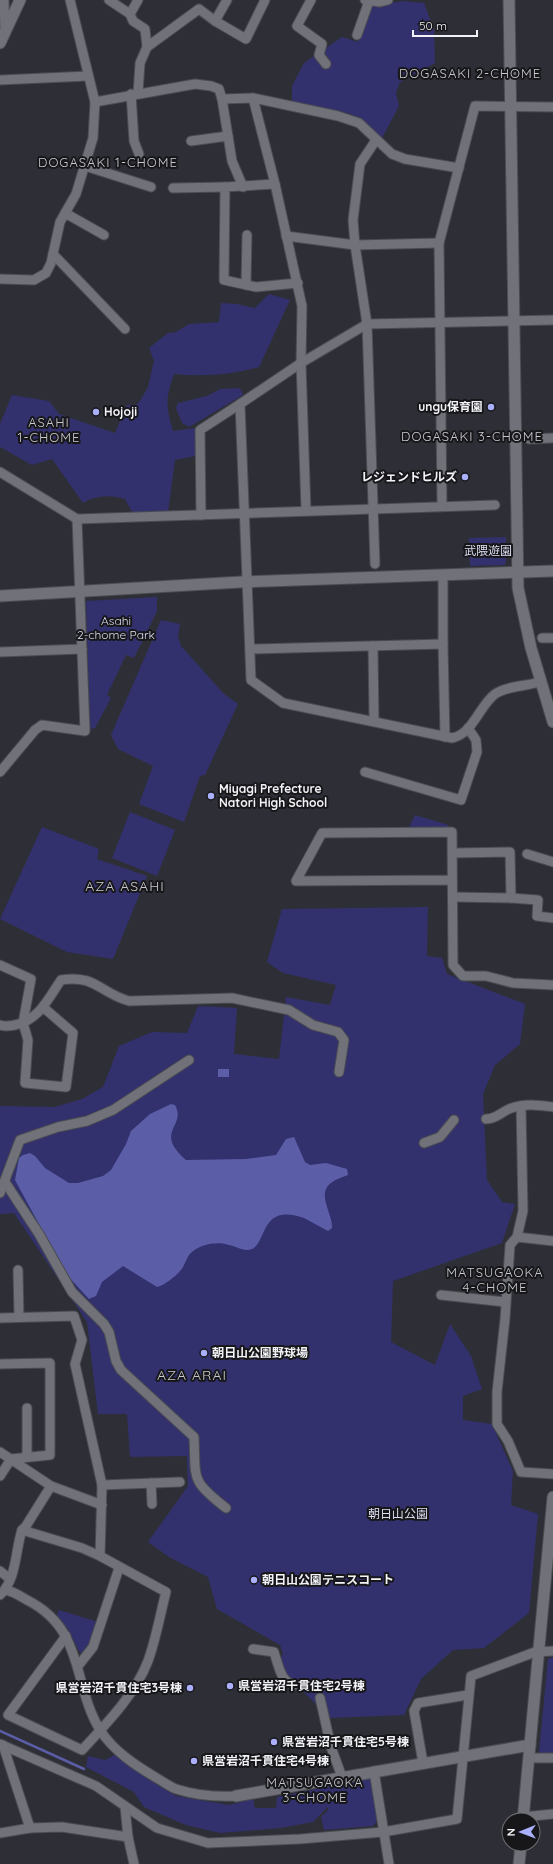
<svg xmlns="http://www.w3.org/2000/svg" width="553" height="1864" font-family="Quicksand,'Noto Sans JP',sans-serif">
<rect width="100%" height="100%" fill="#2e2f36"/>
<g fill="#32316e">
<polygon points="404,1 424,3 434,30 435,63 400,82 396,93 399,106 381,140 349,113 306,107 292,103 292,86 304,63 342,37 358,42 371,6"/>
<path d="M269 294 290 300 259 367C232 375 202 377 174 374 165 399 166 406 173 431L195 428V456L175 460 168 512H132L125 499C110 495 97 495 83 503L52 459 32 465 0 447V424L12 395 49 401 59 414 115 433 127 405H136L140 401 148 387 154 361 149 348 168 333 176 332 189 324 219 322 221 303 237 304 255 308Z"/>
<polygon points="240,388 243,395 189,427 182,423 176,408 178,403 207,396 220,389"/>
<polygon points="506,537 506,561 505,565 470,566 469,538"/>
<polygon points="157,597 157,611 134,658 126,655 107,695 111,698 95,728 90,729 86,601"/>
<polygon points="161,620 180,624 178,637 181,646 224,694 238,704 205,775 200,776 184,822 139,804 153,766 118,749 111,735"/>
<polygon points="130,812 175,830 157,876 112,858"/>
<polygon points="415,815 448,825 448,829 409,827"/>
<polygon points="42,827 99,849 97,859 147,876 113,959 67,952 0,919"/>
<polygon points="428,907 427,956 442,958 447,974 525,1004 520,1044 495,1065 483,1094 487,1180 502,1202 515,1204 502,1243 393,1281 391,1342 435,1365 450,1324 471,1356 482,1389 463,1396 463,1420 492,1424 513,1471 511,1505 538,1514 529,1613 484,1648 453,1650 421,1679 404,1715 330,1718 276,1665 283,1654 280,1645 217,1609 208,1577 169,1557 148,1542 188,1486 187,1456 130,1457 127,1414 98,1414 87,1322 14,1213 0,1214 0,1106 55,1107 82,1099 103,1087 119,1046 152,1032 187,1033 198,1006 237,1008 234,1054 279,1059 286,997 330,1005 336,985 283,973 267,962 282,909"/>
<polygon points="59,1610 98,1622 92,1641 86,1652 80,1653 68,1629 57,1615"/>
<polygon points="553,1657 553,1754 543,1755 539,1752 548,1659"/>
<polygon points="115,1755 148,1779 176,1796 229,1805 253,1799 255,1808 276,1808 277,1797 327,1787 328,1784 360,1777 370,1779 379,1819 373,1826 324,1830 321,1817 328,1810 328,1807 313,1822 280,1828 220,1833 186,1825 144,1807 134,1792 86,1767 88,1756 105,1760"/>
</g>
<g fill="#5b5da7">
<rect x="218" y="1069" width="11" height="8"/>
<path d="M171 1104 175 1105C187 1127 153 1131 186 1160L246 1159 276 1155 286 1139 294 1137 305 1162 310 1165 326 1163 347 1169 348 1175C343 1177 336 1179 331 1183 316 1194 333 1214 332 1228L328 1231C320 1227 312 1222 304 1218 256 1201 269 1250 247 1250 241 1250 235 1246 229 1245 218 1241 201 1244 192 1252 187 1256 186 1262 183 1267 179 1274 164 1286 157 1287L123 1266 102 1282 96 1296 89 1299 66 1274 15 1180 19 1158 23 1155 30 1153 35 1156 45 1168 69 1183H78L103 1176 111 1170 126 1144 131 1131 150 1114Z"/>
</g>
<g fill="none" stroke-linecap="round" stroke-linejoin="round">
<polyline stroke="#5b5da7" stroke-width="2.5" points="0,1731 84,1769"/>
<defs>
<g id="minor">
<polyline points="4,0 5,31"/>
<polyline points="109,0 130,14 138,0"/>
<polyline points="227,0 215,21 246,39 265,0"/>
<polyline points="311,0 297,26 322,44 319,55 326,64"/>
<polyline points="365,0 380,2 388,0"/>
<polyline points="130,14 133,21 145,29 147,47"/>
<polyline points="357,35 369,1"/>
<polyline points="0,80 88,76"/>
<polyline points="138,93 140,63 147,47 199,9 215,21"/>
<polyline points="131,94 134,141 139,154"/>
<polyline points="253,98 275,184 302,306 301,363 306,510"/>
<polyline points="222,99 232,161 243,187"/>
<polyline points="95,102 195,84 211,86 219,89 222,99 253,98 338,116 359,123 392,154 405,159 459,168"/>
<polyline points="191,141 228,136"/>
<polyline points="85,166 151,187"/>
<polyline points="275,184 225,187 224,280 256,287 298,283"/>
<polyline points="173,188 225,187"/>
<polyline points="65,213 104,235"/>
<polyline points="286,236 355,245 439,243"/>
<polyline points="53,254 125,329"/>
<polyline points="0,279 34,280 46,273 51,263 60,222 76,194 93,138 95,102 70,0"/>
<polyline points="246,285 247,235"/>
<polyline points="529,439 553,438"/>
<polyline points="0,472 77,519 495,505"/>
<polyline points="442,506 439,243 475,106 553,107"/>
<polyline points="201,515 200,430 240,404"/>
<polyline points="375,564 367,324 355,245 353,220 360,164 376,140"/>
<polyline points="443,575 443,644"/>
<polyline points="542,638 553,638"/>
<polyline points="373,646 374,721"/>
<polyline points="250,649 443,644 445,737"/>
<polyline points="0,652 82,649"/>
<path d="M540 682C526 686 507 686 495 694 479 706 473 734 452 738L283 703 251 680 240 404 301 363 367 324 553 320"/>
<polyline points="0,772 35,730 42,725 85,731 77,519"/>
<polyline points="365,772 461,800 477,752 476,740 468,728"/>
<polyline points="453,853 510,852 511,898"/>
<polyline points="527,854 553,862"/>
<polyline points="452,880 296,881 322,833 452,832 453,965 463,976 486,976 513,983 553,985"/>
<polyline points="453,897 511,898 538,900 537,916 553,918"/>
<polyline points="0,965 31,979 23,1023 28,1040 25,1083 66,1087 73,1033 44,1008"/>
<path d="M0 1025C5 1027 10 1026 15 1025 39 1020 48 999 61 980 95 974 100 993 129 1001L232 998 289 1010 313 1025 338 1032 344 1040 339 1072"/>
<polyline points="521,1106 523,1211 517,1237 510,1245 505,1319 497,1392 497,1424 508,1441 521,1472 553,1474"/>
<path d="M486 1119C496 1119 500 1113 509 1109 524 1103 538 1105 553 1107"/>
<polyline points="424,1143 440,1137 454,1120"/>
<path d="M5 1182 39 1234 72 1292 104 1324 109 1332 116 1361 121 1370 194 1437C196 1480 190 1480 226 1508"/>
<polyline points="0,1193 20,1140 58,1127 87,1121 113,1110 189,1060"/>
<polyline points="517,1237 553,1241"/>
<polyline points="18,1270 19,1317"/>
<polyline points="441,1295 505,1302"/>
<path d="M0 1318 74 1316 82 1340 75 1364 102 1485 100 1556 166 1592C160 1615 156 1639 148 1661 135 1695 106 1724 82 1750L8 1715 66 1636"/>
<polyline points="0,1364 50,1363 50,1455 11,1459 0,1476"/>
<polyline points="27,1408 27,1456"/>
<polyline points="0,1452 51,1486 102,1505"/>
<polyline points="151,1483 152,1504"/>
<polyline points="102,1485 180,1482"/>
<polyline points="22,1530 82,1548 100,1556"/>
<polyline points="0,1571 10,1579"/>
<path d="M5 1590C13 1591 20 1596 27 1600 85 1629 72 1684 100 1730 114 1752 138 1767 160 1780 165 1783 171 1787 176 1789 195 1795 217 1797 236 1796"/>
<path d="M0 1595C17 1579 15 1551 22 1530L26 1526 51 1486"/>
<path d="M253 1649 274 1652C284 1685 283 1685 318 1687"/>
<polyline points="78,1666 93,1647 119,1568"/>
<polyline points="320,1698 331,1747 342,1777"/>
<polyline points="0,1744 96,1786 157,1828 208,1843 300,1839 383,1832 457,1819 471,1676 535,1652 553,1651"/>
<polyline points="3,1745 30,1828"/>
<polyline points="529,1758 553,1758"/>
<polyline points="423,1763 414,1711 418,1703 468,1695"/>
<polyline points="374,1771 389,1864"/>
<polyline points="125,1807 128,1837 134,1864"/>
<polyline points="523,1817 553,1814"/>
<polyline points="0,1833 30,1828 62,1827 128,1837"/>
</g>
<g id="tertiary">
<polyline points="509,0 518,588 531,648 553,722"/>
<polyline points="0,43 20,0"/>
<polyline points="0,596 241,582 553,571"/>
<polyline points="236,1796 530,1745"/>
<polyline points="523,1820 553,1497"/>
<polyline points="519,1864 521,1844"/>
</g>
</defs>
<use href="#minor" stroke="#4b4c51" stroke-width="11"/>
<use href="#tertiary" stroke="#4b4c51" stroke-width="13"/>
<use href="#minor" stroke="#707179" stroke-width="9"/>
<use href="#tertiary" stroke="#707179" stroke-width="11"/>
</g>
<g fill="#aab0fb" stroke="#17171a" stroke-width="1.5">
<circle cx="491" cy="407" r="4"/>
<circle cx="96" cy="412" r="4"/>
<circle cx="465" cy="477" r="4"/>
<circle cx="211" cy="796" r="4"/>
<circle cx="204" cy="1353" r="4"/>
<circle cx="254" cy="1580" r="4"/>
<circle cx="230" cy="1686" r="4"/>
<circle cx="190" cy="1688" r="4"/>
<circle cx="274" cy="1742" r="4"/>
<circle cx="194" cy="1761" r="4"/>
</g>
<g text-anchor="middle" stroke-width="4" stroke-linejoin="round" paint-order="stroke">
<g font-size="12" font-weight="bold" fill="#f2f3f7" stroke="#17171a" text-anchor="start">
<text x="483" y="411" text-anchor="end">ungu保育園</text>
<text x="104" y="416">Hojoji</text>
<text x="457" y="481" text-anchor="end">レジェンドヒルズ</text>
<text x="219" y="793">Miyagi Prefecture<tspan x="219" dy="14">Natori High School</tspan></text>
<text x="212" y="1357">朝日山公園野球場</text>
<text x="262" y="1584">朝日山公園テニスコート</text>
<text x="238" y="1690">県営岩沼千貫住宅2号棟</text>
<text x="182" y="1692" text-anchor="end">県営岩沼千貫住宅3号棟</text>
<text x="282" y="1746">県営岩沼千貫住宅5号棟</text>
<text x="202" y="1765">県営岩沼千貫住宅4号棟</text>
</g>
<g font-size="12" fill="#dcdff4" stroke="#17171a">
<text x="488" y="555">武隈遊園</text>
<text x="116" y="625">Asahi<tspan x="116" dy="14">2-chome Park</tspan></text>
<text x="398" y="1518">朝日山公園</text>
</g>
<g font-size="13" letter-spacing="1" fill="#c7c8d0" stroke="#17171a">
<text x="470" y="78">DOGASAKI 2-CHOME</text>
<text x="108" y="167">DOGASAKI 1-CHOME</text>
<text x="49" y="427">ASAHI<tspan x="49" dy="15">1-CHOME</tspan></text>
<text x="472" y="441">DOGASAKI 3-CHOME</text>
<text x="495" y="1277">MATSUGAOKA<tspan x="495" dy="15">4-CHOME</tspan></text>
<text x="315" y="1787">MATSUGAOKA<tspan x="315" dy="15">3-CHOME</tspan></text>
</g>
<g font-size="14" letter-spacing="1" fill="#c7c8d0" stroke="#17171a">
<text x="125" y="891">AZA ASAHI</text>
<text x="192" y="1380">AZA ARAI</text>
</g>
</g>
<g transform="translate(521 1832) rotate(269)"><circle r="19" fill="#17171a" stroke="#6f6f72"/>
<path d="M0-3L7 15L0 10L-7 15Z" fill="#aab0fb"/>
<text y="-6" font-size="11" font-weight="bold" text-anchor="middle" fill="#f2f3f7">N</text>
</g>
<path d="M413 30v6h64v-6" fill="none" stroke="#f2f3f7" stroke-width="2"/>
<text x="419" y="30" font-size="12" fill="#f2f3f7" stroke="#17171a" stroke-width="3" paint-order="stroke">50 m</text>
</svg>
